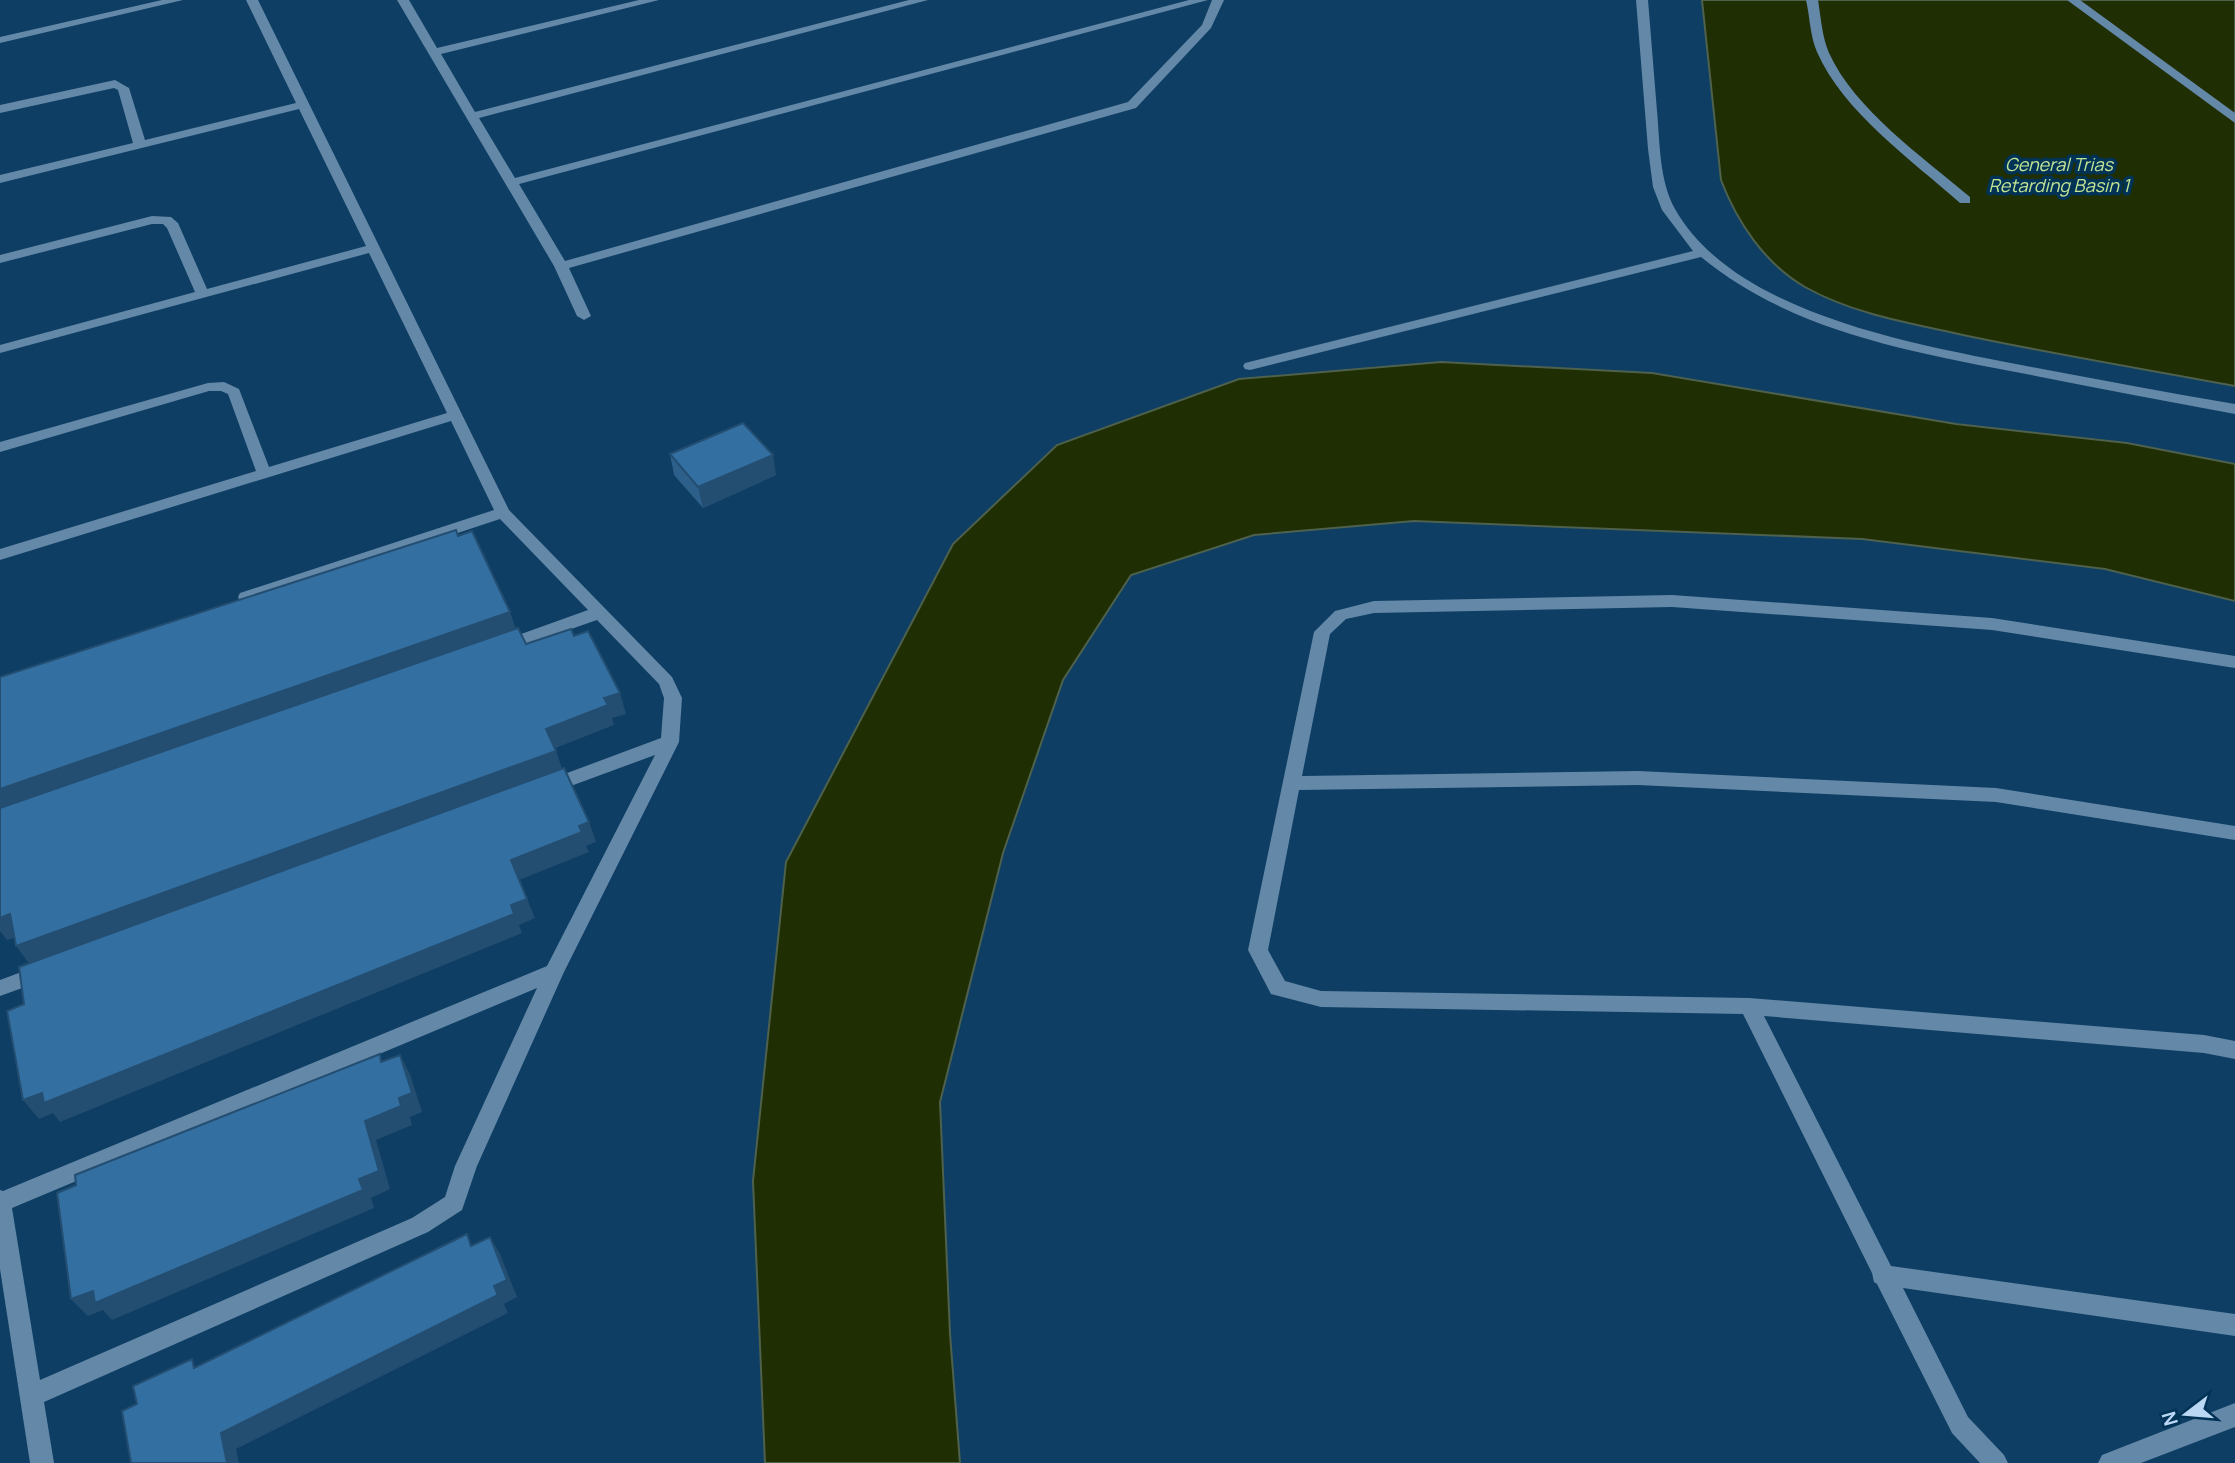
<svg xmlns="http://www.w3.org/2000/svg" width="2235" height="1463" font-family="Manrope,sans-serif">
<rect width="100%" height="100%" fill="#0e3e63"/>
<g fill="#202e04" stroke="#4e614c" stroke-width="2">
<path d="M1702 0H2235V386C2144 369 2053 354 1963 335 1909 323 1853 314 1805 287 1765 264 1737 222 1721 180Z"/>
<polygon points="1441,362 1652,373 1956,424 2127,443 2235,464 2235,601 2105,569 1862,539 1414,521 1254,535 1131,575 1063,680 1003,853 940,1102 950,1334 960,1463 765,1463 753,1181 786,862 953,544 1057,445 1239,379"/>
</g>
<g fill="none" stroke-linecap="round" stroke-linejoin="round">
<g fill="#6488a8" fill-rule="evenodd">
<polygon points="162,0 183,0 0,43 0,37"/>
<path d="M246 0H258L509 510 672 677 682 698 679 742 564 972 477 1166 462 1210 428 1232 44 1402 54 1463H30L0 1269V1190L3 1191 547 966 655 755 549 794 543 792 540 787 543 782 661 738 664 698 659 684 597 620 508 651H496L494 647 496 643 588 610 500 519 252 601H240L238 597 240 593 494 510 451 421 0 560V549L256 471 228 394 221 391H209L0 452V442L208 383 224 382 239 389 269 467 447 413 369 253 0 353V345L195 292 167 228 163 224H152L0 263V255L152 216 171 217 178 223 207 289 366 246 299 109 0 183V175L133 143 118 90 114 88 0 113V105L115 80 129 88 145 140 296 103ZM537 988 455 1166 445 1197 412 1218 40 1380 12 1208Z"/>
<polygon points="397,0 409,0 437,48 639,0 659,0 441,54 475,112 909,0 928,0 479,118 515,178 1189,0 1208,0 519,184 565,261 1128,102 1202,25 1212,0 1224,0 1211,28 1136,108 569,268 591,316 584,320 577,316 554,266"/>
<path d="M1636 0H1648C1651 37 1654 74 1657 111 1660 143 1659 180 1675 209 1736 317 1925 346 2037 368 2103 380 2169 393 2235 404V414C2165 401 2096 388 2026 374 1913 352 1792 332 1701 257L1250 370 1245 369 1243 366 1245 363 1693 251 1662 210 1653 187 1648 149Z"/>
<path d="M1806 0H1818C1821 18 1822 37 1829 53 1855 110 1923 157 1970 197V203H1960C1913 161 1843 112 1817 52 1810 36 1810 17 1806 0Z"/>
<polygon points="2067,0 2080,0 2235,113 2235,123"/>
<polygon points="1672,595 1992,618 2235,656 2235,668 1992,630 1672,607 1374,613 1346,619 1330,634 1302,776 1638,771 1996,788 2235,826 2235,840 1996,802 1638,785 1299,790 1268,950 1285,981 1321,991 1749,998 2204,1035 2235,1041 2235,1059 2204,1053 1764,1016 1891,1266 2235,1314 2235,1336 1903,1288 1968,1417 2004,1455 2008,1463 1980,1463 1952,1433 1877,1284 1874,1282 1872,1273 1743,1014 1321,1007 1271,994 1248,950 1314,632 1335,611 1374,601"/>
<polygon points="43,964 50,966 53,972 50,978 0,996 0,980"/>
<polygon points="2235,1403 2235,1427 2141,1463 2098,1463 2102,1455"/>
</g>
</g>
<polygon fill="#2c5f8a" points="670,454 776,475 703,508 674,475"/>
<g fill="#244e71">
<polygon points="773,455 776,475 703,508 698,487"/>
<polygon points="510,612 517,632 0,809 0,789"/>
<polygon points="620,693 626,714 612,718 614,725 553,749 546,729 604,698"/>
<polygon points="556,751 563,771 31,966 16,946"/>
<polygon points="589,822 596,842 586,846 589,852 519,880 511,860 579,826"/>
<polygon points="527,899 535,918 519,925 522,933 60,1122 53,1113 39,1119 23,1100"/>
<polygon points="10,914 25,934 7,940 0,931 0,918"/>
<polygon points="400,1055 410,1074 422,1112 410,1117 412,1125 376,1140 390,1189 371,1198 374,1208 112,1320 103,1310 88,1316 71,1299 359,1179 365,1121 399,1098"/>
<polygon points="490,1237 500,1254 517,1297 504,1304 508,1313 236,1449 239,1463 227,1463 221,1433 494,1286"/>
</g>
<g fill="#336fa1" stroke="#244e71" stroke-width="2">
<polygon points="743,423 773,455 698,487 670,454"/>
<polygon points="456,530 458,536 472,531 510,612 0,789 0,677"/>
<polygon points="518,628 526,644 571,629 574,636 588,631 620,693 604,698 608,705 546,729 556,751 16,946 10,914 0,918 0,808"/>
<polygon points="564,768 589,822 579,826 582,832 511,860 527,899 511,905 514,914 44,1103 42,1093 23,1100 7,1011 24,1004 19,967"/>
<polygon points="380,1054 381,1062 400,1055 412,1093 399,1098 401,1106 365,1121 379,1171 359,1179 363,1190 95,1303 93,1291 71,1299 57,1193 76,1185 75,1175"/>
<polygon points="467,1234 471,1246 490,1237 507,1280 494,1286 498,1295 221,1433 227,1463 131,1463 122,1411 137,1404 133,1386 192,1359 194,1368"/>
</g>
<g text-anchor="middle" stroke-width="7" stroke-linejoin="round" paint-order="stroke">
<g font-size="18" font-style="italic" fill="#c3e492" stroke="#013357">
<text x="2059" y="171">General Trias<tspan x="2059" dy="21">Retarding Basin 1</tspan></text>
</g>
</g>
<g transform="translate(2186 1414) rotate(254)" stroke="#013357" stroke-width="5" paint-order="stroke">
<path d="M0-5L12 26L0 18L-12 26Z" fill="#bad8f4"/>
<text y="-10" font-size="19" font-weight="bold" text-anchor="middle" fill="#bad8f4">N</text>
</g>
</svg>
